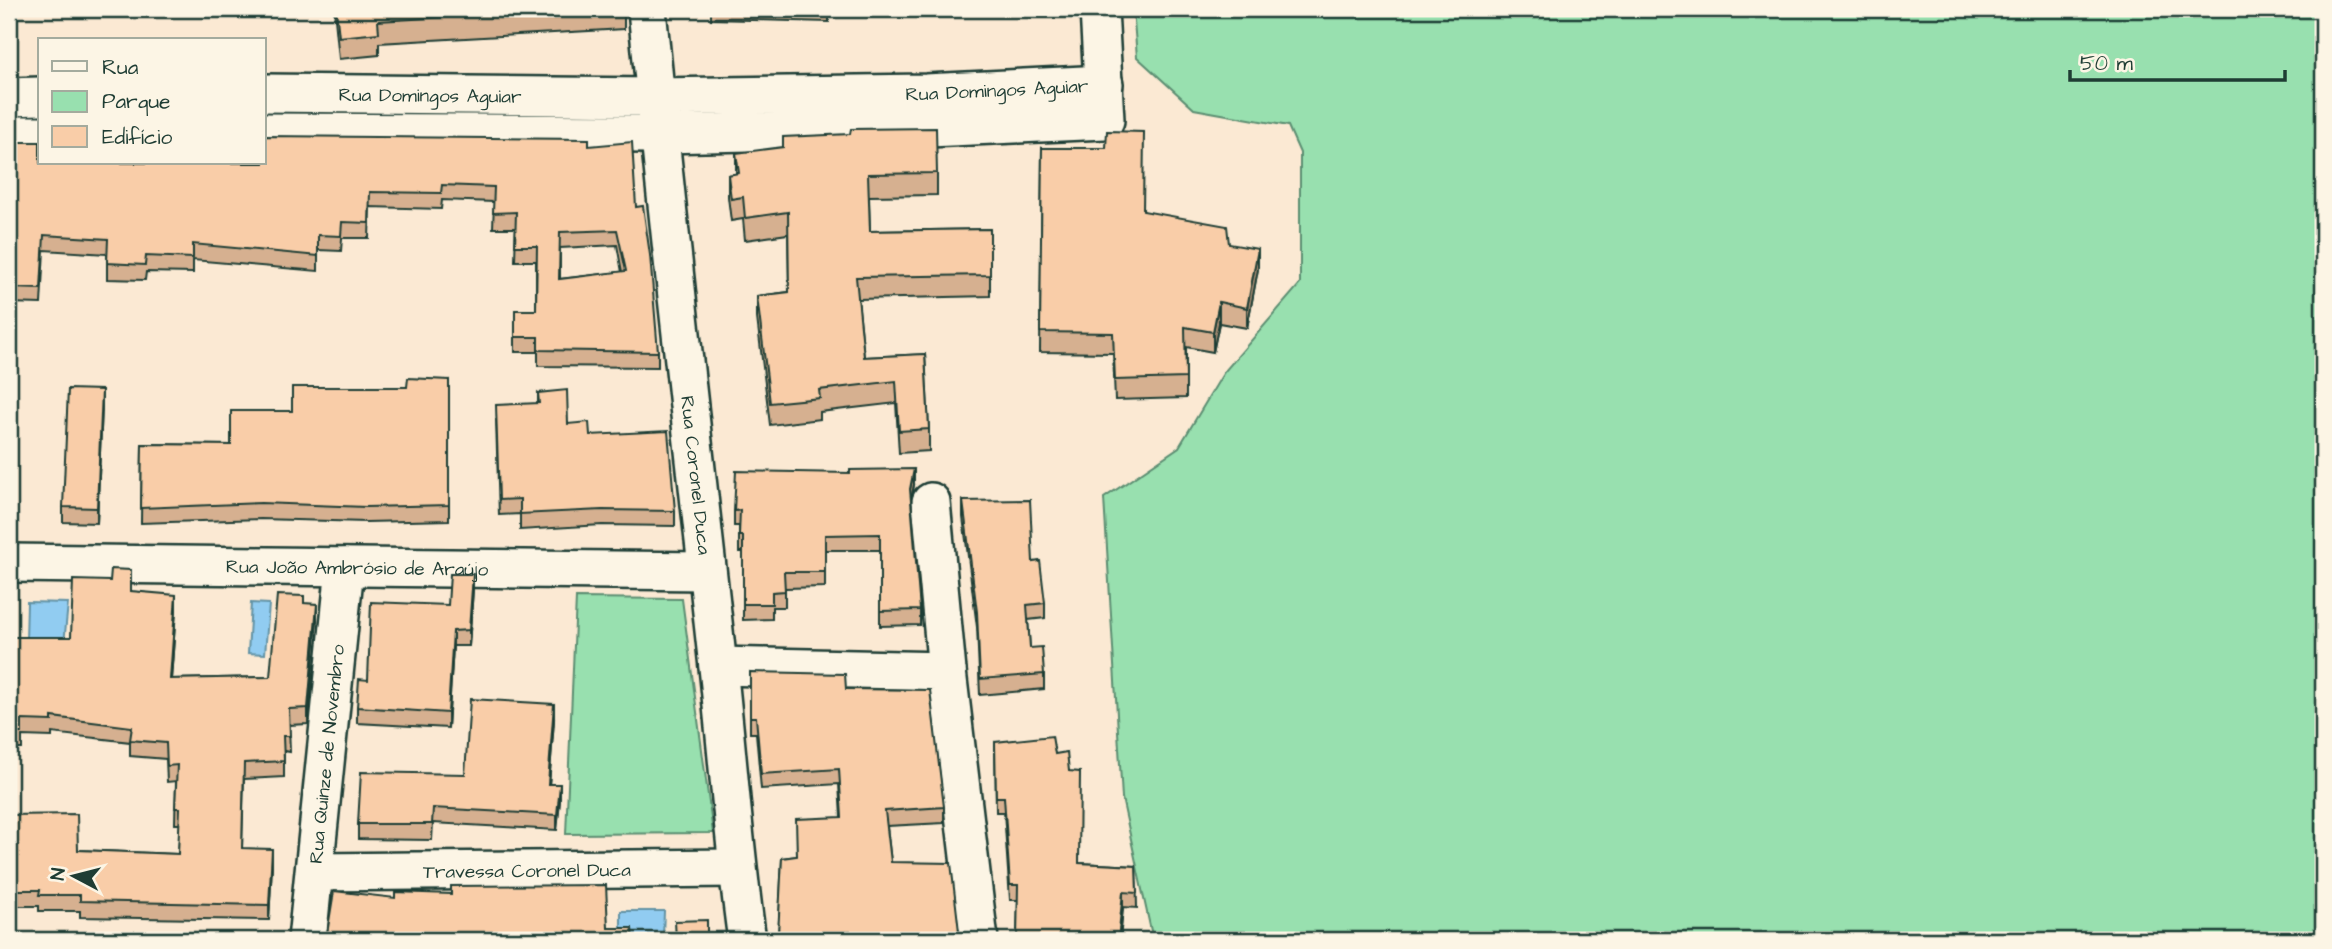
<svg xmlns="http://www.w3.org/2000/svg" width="2332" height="949" font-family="'Architects Daughter',sans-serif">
<rect width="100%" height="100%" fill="#fbe9d3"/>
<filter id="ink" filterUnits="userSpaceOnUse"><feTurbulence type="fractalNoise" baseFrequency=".0143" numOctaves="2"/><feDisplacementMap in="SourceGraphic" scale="14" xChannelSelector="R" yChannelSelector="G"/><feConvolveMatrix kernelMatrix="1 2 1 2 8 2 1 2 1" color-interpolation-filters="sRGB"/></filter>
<g filter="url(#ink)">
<g fill="#98e0af" stroke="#5c8e72" stroke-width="2">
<polygon points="1133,9 2323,9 2323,940 1153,940 1122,798 1104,498 1179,447 1224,372 1300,284 1300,153 1288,126 1194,109 1137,57"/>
<polygon points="576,598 682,599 713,833 566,834"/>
</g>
<g fill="#91ccf1" stroke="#6393a5" stroke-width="2">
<polygon points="27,602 68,603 64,644 26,643"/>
<polygon points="251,603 269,604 265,654 248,653"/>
<polygon points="621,911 664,911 663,936 621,937"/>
</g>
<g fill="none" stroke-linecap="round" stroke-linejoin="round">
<defs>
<g id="minor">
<path id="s1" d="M647 9C668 228 694 447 718 667 728 758 734 849 747 940"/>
<path id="s2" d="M264 93 656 97 926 93 1104 84"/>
<polyline points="9,97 40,96"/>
<polyline points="264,132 661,134 929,128 1105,120 1099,9"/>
<polyline points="9,135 40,135"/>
<polyline points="931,502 947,671"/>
<path id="s3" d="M9 563 705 571"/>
<polyline points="718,666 947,671 979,940"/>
<path id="s4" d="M315 872 737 868"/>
<path id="s5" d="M307 940 345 567"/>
</g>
</defs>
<use href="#minor" stroke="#1f3d34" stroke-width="42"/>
<use href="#minor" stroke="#fcf5e5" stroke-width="37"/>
</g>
<g fill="#d6b090" stroke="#1f3d34" stroke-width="2" fill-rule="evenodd">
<polygon points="334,9 624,9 624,29 379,43 379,55 339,59"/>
<polygon points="711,9 829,9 829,22 711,19"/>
<path d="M9 142 40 163H264L589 146 636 207 658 352V367L538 366V352H515V310H536V261H515L516 228H493L494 202 442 200 441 209 370 207 369 238H342L341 251 318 250V271L193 260V273L146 272 145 280 107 279V254L44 250 41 304 9 303ZM617 245 622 272 560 279V248Z"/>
<polygon points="1042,148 1143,211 1229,244 1258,269 1247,328 1219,323 1213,352 1186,347 1186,398 1115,400 1113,353 1040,352"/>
<polygon points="736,153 937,173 937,195 869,196 870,231 990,229 990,296 858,299 864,357 925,354 929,429 929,451 899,453 896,403 820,412 820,419 770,425 757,318 757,296 789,292 788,234 745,240 743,219 731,221 728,197 728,175 736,174"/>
<polygon points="449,380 449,520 366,522 261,519 141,523 142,444 231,445 407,387"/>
<polygon points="538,393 568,424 590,435 675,511 675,526 602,525 520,530 520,514 499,515 496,420 538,403"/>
<polygon points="102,406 97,523 63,522 63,507"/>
<polygon points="914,485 911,499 920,610 920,625 880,626 880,550 825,550 825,587 785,588 785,607 772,607 772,619 743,620 743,552 739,552 739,526 734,526 734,511"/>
<polygon points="963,501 1033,562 1045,603 1045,618 1028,620 1030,648 1044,674 1044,689 980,695 977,627 963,517"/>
<polygon points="473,589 469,646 453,646 448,728 357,723 357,707 368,680 448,605"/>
<polygon points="131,591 176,610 171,679 270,677 304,603 317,619 308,724 289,725 290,752 284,751 284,777 244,779 242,848 272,865 269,920 80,917 80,911 39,911 39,906 9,906 9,815 78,850 178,854 180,824 175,824 176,781 167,782 166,759 130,756 130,742 52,733 52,737 22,736 22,749 9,749 9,637 71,637"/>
<polygon points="750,672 846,689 944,807 944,823 887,826 891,862 960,940 778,940 782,858 797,856 841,817 839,784 761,789 756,733 750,733"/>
<polygon points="554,720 549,784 560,800 557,830 433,823 432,840 358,839 358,824 465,774"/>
<polygon points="995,742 1055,754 1069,771 1079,863 1136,866 1137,908 1123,907 1120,940 1017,940 1018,900 1010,900 1004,812 996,812"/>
</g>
<g fill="#ae9076" stroke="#1f3d34" stroke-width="2">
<polygon points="1258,249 1258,269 1247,328 1247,308"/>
<polygon points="1219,302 1219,323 1213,352 1213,332"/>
<polygon points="102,390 102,406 97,523 97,508"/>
<polygon points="914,469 914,485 910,504 910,489"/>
<polygon points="473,574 473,589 469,646 469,630"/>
<polygon points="176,595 176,610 170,694 170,679"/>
<polygon points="317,604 317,619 308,724 308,708"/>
<polygon points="453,631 453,646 448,728 448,713"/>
<polygon points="554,704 554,720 548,799 548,784"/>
<polygon points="560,784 560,800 557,830 557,815"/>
<polygon points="272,849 272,865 269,920 269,905"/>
<polygon points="1123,892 1123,907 1120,940 1118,940"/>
</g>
<g fill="#f9cda8" stroke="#1f3d34" stroke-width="2" fill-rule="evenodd">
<polygon points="336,9 588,9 378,21 379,33 339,37"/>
<polygon points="936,128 937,173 868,174 870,231 990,229 990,275 856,277 864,357 925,354 929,429 899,431 896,381 819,390 820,398 770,403 757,296 789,292 788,212 745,218 743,197 731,199 728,175 739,173 736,153 783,147 783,137 850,134 851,129"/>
<polygon points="1107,131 1144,132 1143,211 1227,226 1229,244 1258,249 1247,308 1219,302 1213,332 1185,327 1186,378 1115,380 1113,333 1040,332 1042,148 1106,148"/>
<path d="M264 136 589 139V146L632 142 636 207 643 206 650 255 658 352 538 350V337H515V310H536L537 246H515L516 212 493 213 494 187 442 185 441 193 370 192 369 223 342 222 341 236 318 235V256L193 244V258L146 256 145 265 107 263 108 239 44 235 41 289 9 288V142H40V163H264ZM617 230 626 271 559 279 560 232Z"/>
<polygon points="408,378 449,380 449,505 366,507 261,503 141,508 142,444 231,445 231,411 292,411 292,387 407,387"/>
<polygon points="68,389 102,390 97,508 63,507"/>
<polygon points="567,390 568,424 589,422 590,435 668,431 675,511 602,510 520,514 520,499 499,500 496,405 539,403 538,393"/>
<polygon points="914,469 910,489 920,610 880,611 880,534 825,535 825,572 784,572 785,591 772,592 772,604 743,604 743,536 739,536 740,510 734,511 736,471 850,473 850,470"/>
<polygon points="1030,500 1033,562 1040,561 1045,603 1027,605 1030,648 1042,647 1044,674 980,679 977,612 963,501"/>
<polygon points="111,569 131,570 131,591 176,595 170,679 270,677 277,595 304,596 304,603 317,604 308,708 289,709 290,736 283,736 284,761 244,763 242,848 272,849 269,905 80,901 80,895 39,895 40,890 9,890 9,815 77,814 78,850 178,854 180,808 175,808 177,765 167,766 166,743 130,740 132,727 52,717 52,721 22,720 22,733 9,733 9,637 71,637 73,580 110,581"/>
<polygon points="450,574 473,574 469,630 453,631 448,713 357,707 359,679 368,680 371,602 448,605"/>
<polygon points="750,672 845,674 846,689 930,690 944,807 885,811 891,862 951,863 960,940 806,940 807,937 778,935 782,858 797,856 796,819 842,817 839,769 761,774 756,717 750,717"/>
<polygon points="470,699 554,704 548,784 560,784 557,815 433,808 432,824 358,824 361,772 465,774"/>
<polygon points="1052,736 1055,754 1067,752 1069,771 1080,772 1079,863 1136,866 1137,893 1123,892 1118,940 1017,940 1018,885 1010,885 1004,797 996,797 995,742"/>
<polygon points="606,885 608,928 632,928 633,940 326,940 334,891 395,898 395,892 451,894 451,886"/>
<polygon points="707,920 707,940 676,940 675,921"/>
</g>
</g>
<g text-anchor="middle" stroke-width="6" stroke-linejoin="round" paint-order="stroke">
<g font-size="19" fill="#1f3d34" stroke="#fcf5e5">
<text dy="7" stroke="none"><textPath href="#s2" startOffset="733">Rua Domingos Aguiar</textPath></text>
<text dy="7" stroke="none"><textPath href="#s2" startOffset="166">Rua Domingos Aguiar</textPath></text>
<text dy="7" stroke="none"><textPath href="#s1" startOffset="469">Rua Coronel Duca</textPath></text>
<text dy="7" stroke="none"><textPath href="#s3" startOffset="348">Rua João Ambrósio de Araújo</textPath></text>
<text dy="7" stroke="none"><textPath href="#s5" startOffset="187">Rua Quinze de Novembro</textPath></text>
<text dy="7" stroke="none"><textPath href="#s4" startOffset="212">Travessa Coronel Duca</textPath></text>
</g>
</g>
<rect width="2332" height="949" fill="none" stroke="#fcf5e5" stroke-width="35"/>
<rect x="18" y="18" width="2297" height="914" fill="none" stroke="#1f3d34" stroke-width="2.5" filter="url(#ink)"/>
<rect x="38" y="38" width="228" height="126" fill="#fcf5e5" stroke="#a4ab9e" stroke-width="2"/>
<rect x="52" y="61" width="35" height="10" fill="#fcf5e5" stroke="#a4ab9e" stroke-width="2"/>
<text x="102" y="74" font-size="21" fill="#1f3d34">Rua</text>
<rect x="52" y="91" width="35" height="21" fill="#98e0af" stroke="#a4ab9e" stroke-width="2"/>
<text x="102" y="108" font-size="21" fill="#1f3d34">Parque</text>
<rect x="52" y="126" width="35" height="21" fill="#f9cda8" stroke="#a4ab9e" stroke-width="2"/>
<text x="102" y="144" font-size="21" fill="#1f3d34">Edifício</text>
<g transform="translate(74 876) rotate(277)" stroke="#fcf5e5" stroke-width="5" paint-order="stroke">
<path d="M0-5L12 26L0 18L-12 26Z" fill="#1f3d34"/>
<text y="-10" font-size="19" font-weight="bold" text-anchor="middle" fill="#1f3d34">N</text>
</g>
<path d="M2070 70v10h215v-10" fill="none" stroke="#1f3d34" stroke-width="3.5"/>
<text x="2080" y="70" font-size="21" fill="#1f3d34" stroke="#fcf5e5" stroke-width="5" paint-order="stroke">50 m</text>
</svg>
